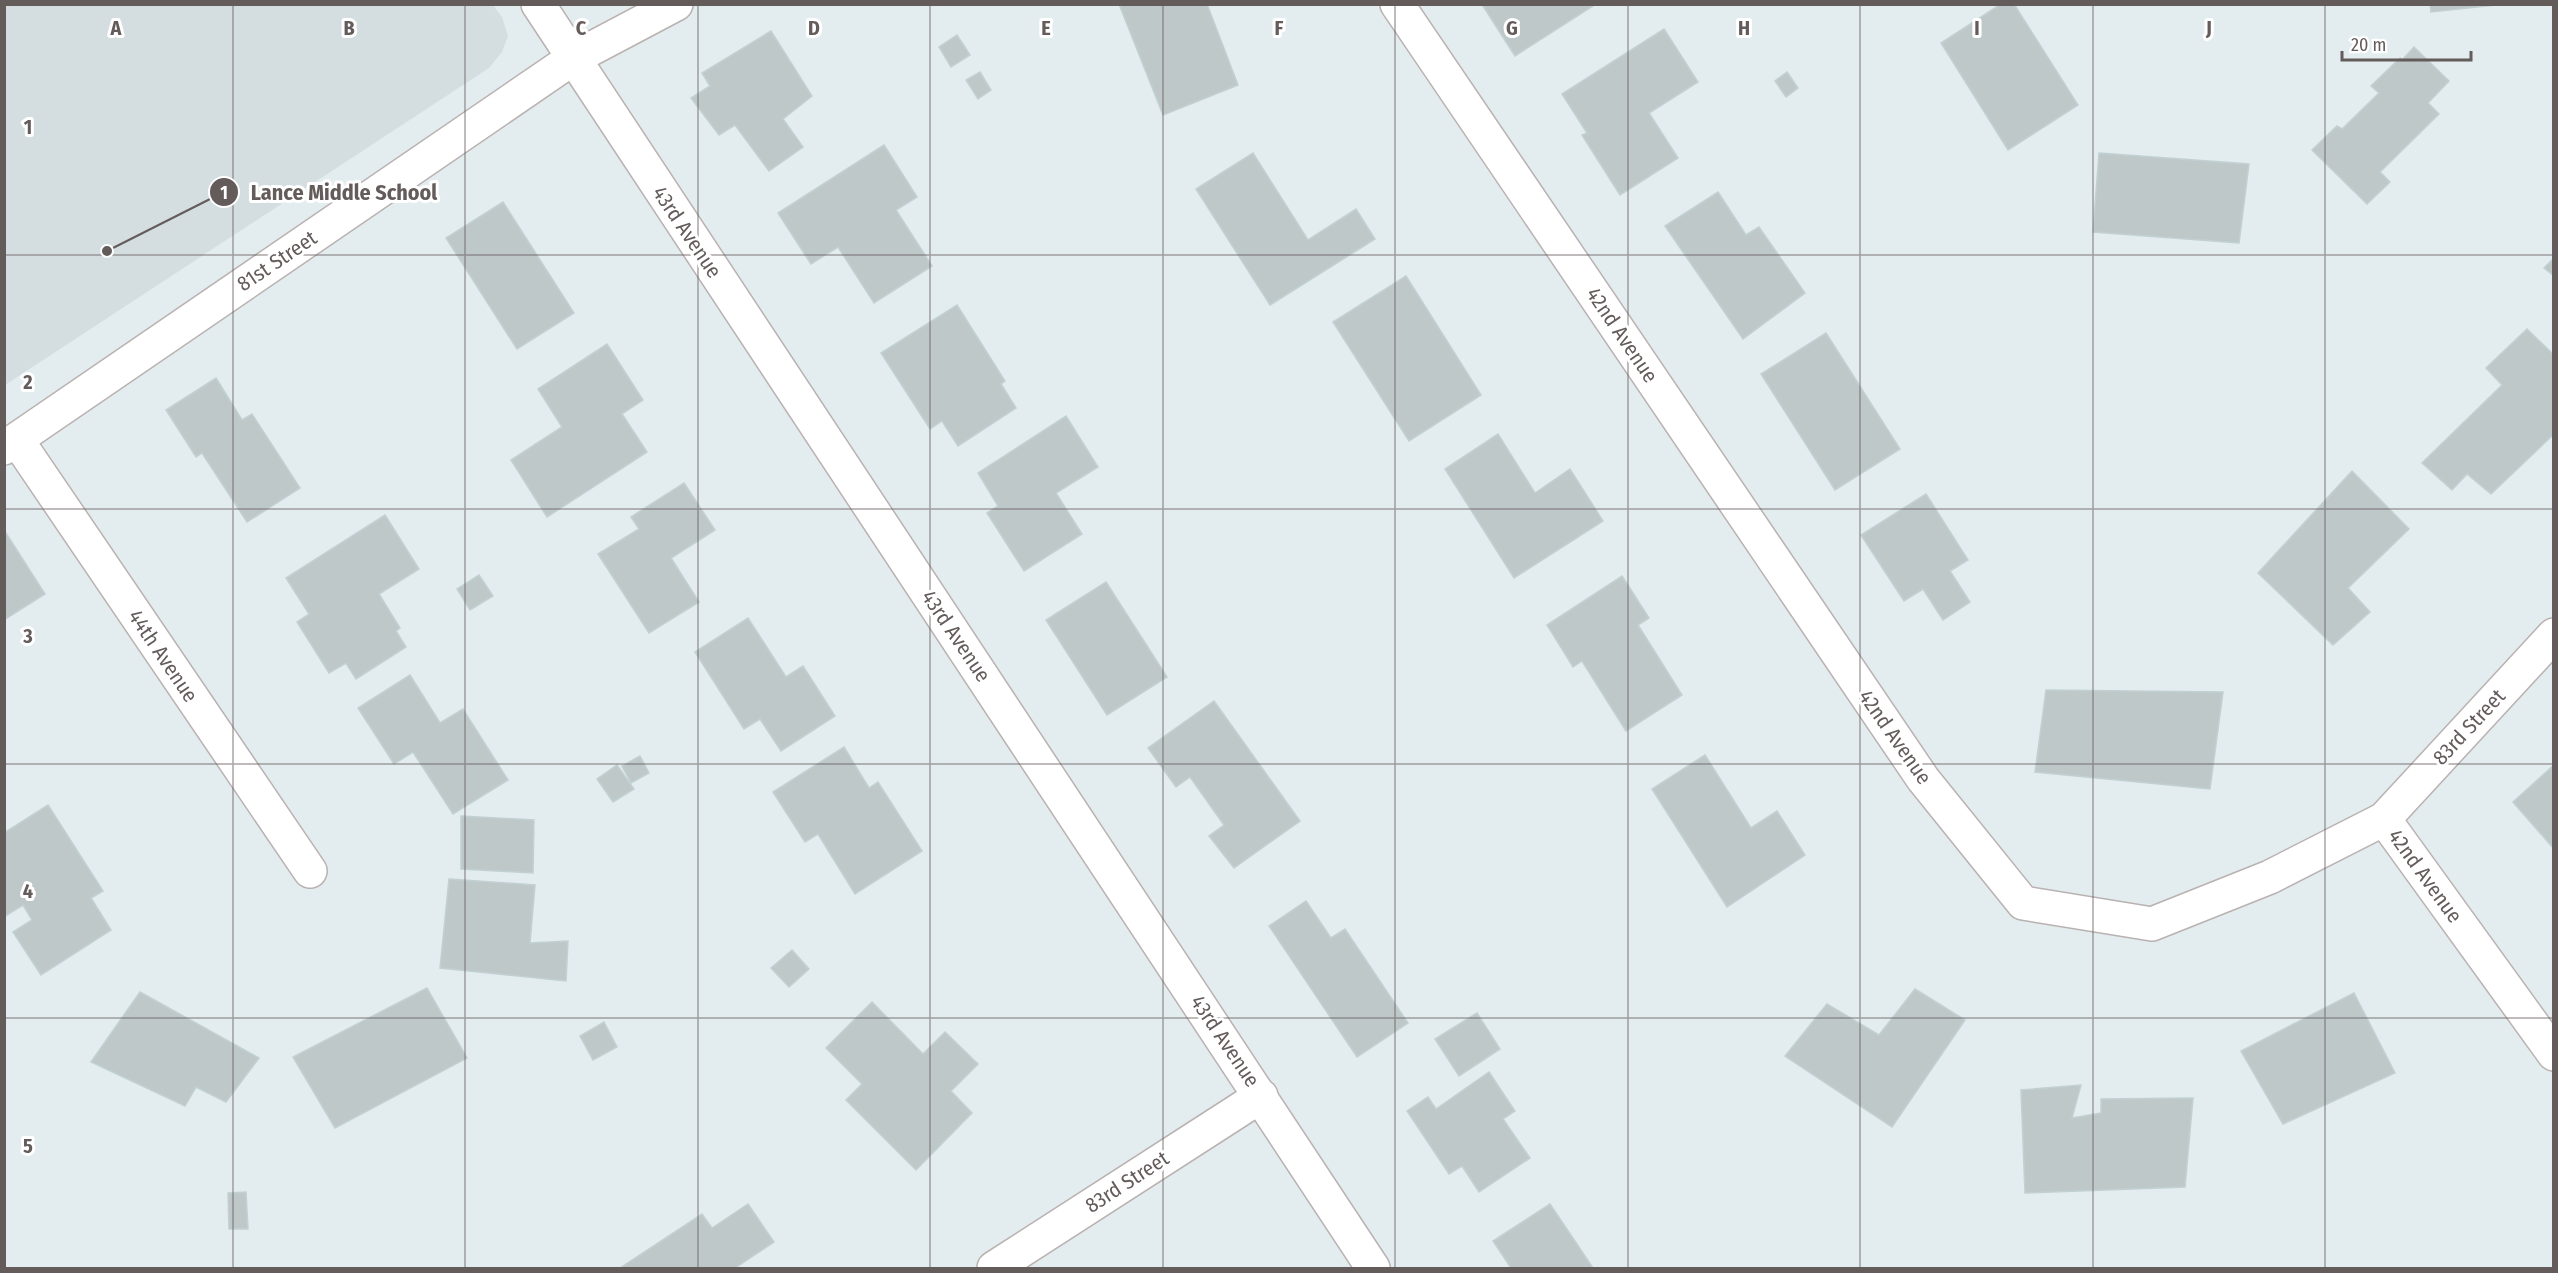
<svg xmlns="http://www.w3.org/2000/svg" width="2558" height="1273" font-family="'Fira Sans Condensed',sans-serif">
<rect width="100%" height="100%" fill="#e3ecef"/>
<polygon fill="#d4dee1" points="5,4 493,5 502,17 508,36 502,52 489,68 5,385"/>
<g fill="#bfc8c9" stroke="#c1d1d3" stroke-width="1.5">
<polygon points="1119,4 1207,4 1238,85 1163,115"/>
<polygon points="1485,4 1596,4 1515,56 1483,6"/>
<polygon points="2001,4 2014,4 2078,105 2008,150 1941,43"/>
<polygon points="2430,4 2505,4 2431,12"/>
<polygon points="1664,29 1698,82 1649,113 1678,158 1620,195 1582,135 1587,133 1562,94"/>
<polygon points="771,31 812,96 783,119 803,147 769,171 735,125 719,135 691,98 710,86 702,73"/>
<polygon points="957,35 970,55 951,67 939,47"/>
<polygon points="2414,47 2449,81 2428,103 2439,114 2380,172 2390,182 2367,204 2312,150 2337,126 2342,129 2379,93 2371,86 2400,58 2402,60"/>
<polygon points="980,72 991,90 978,99 966,80"/>
<polygon points="1787,72 1798,88 1786,97 1775,81"/>
<polygon points="884,145 917,197 896,210 932,266 874,303 838,247 811,264 778,213"/>
<polygon points="1253,153 1308,240 1356,209 1375,239 1270,305 1196,189"/>
<polygon points="2099,153 2249,164 2239,243 2093,232"/>
<polygon points="1718,192 1746,235 1759,227 1805,293 1743,339 1665,226"/>
<polygon points="503,202 574,313 517,349 446,238"/>
<polygon points="2554,258 2554,276 2544,268"/>
<polygon points="1406,276 1481,395 1409,441 1333,322"/>
<polygon points="957,305 1005,381 1001,384 1016,408 958,446 942,421 930,429 881,353"/>
<polygon points="2527,329 2554,355 2554,434 2491,494 2467,474 2452,490 2422,463 2502,385 2486,368"/>
<polygon points="1826,333 1900,449 1835,490 1761,374"/>
<polygon points="607,344 643,400 622,414 647,452 547,517 511,460 562,427 538,389"/>
<polygon points="216,378 242,420 252,414 300,488 247,522 202,453 196,457 166,410"/>
<polygon points="1066,416 1098,467 1056,493 1082,534 1024,571 987,513 998,506 978,473"/>
<polygon points="1498,434 1535,493 1570,469 1603,521 1514,578 1445,469"/>
<polygon points="2352,471 2409,529 2348,588 2370,612 2333,645 2258,573"/>
<polygon points="684,483 715,530 671,558 699,602 649,633 598,554 639,529 631,517"/>
<polygon points="1926,494 1968,560 1950,571 1970,602 1943,620 1923,589 1904,601 1861,535"/>
<polygon points="385,515 419,569 379,594 400,628 396,631 406,647 356,679 346,663 329,673 297,622 309,614 286,578"/>
<polygon points="4,530 45,594 4,620"/>
<polygon points="479,575 493,596 470,610 457,589"/>
<polygon points="1622,576 1649,618 1638,625 1682,695 1626,731 1582,661 1573,667 1547,625"/>
<polygon points="1106,582 1167,677 1107,715 1046,620"/>
<polygon points="748,618 786,677 803,666 835,716 781,751 760,719 744,729 695,652"/>
<polygon points="410,675 440,723 463,709 508,780 453,814 413,752 394,764 358,708"/>
<polygon points="2046,690 2223,692 2210,789 2035,772"/>
<polygon points="1214,701 1300,821 1234,868 1209,836 1224,825 1190,777 1176,787 1148,748"/>
<polygon points="844,747 869,788 878,782 922,851 855,894 818,834 805,842 773,792"/>
<polygon points="1705,755 1751,828 1777,811 1805,855 1727,907 1652,789"/>
<polygon points="640,756 649,773 631,783 622,766"/>
<polygon points="617,765 634,789 613,802 597,779"/>
<polygon points="2554,765 2554,849 2513,802"/>
<polygon points="48,805 103,891 91,898 111,930 41,975 13,932 32,920 23,905 4,917 4,833"/>
<polygon points="461,816 534,820 533,873 461,869"/>
<polygon points="449,879 535,885 530,943 568,941 566,981 440,968"/>
<polygon points="1306,901 1331,938 1345,929 1408,1023 1357,1057 1269,926"/>
<polygon points="792,950 809,969 789,987 771,968"/>
<polygon points="427,988 467,1058 335,1128 293,1057"/>
<polygon points="1915,989 1965,1020 1892,1127 1785,1056 1827,1004 1879,1035"/>
<polygon points="140,992 259,1058 226,1102 196,1087 185,1106 91,1062"/>
<polygon points="2354,993 2395,1073 2283,1124 2241,1051"/>
<polygon points="872,1002 923,1054 945,1032 978,1064 951,1091 972,1113 916,1170 846,1100 862,1084 826,1048"/>
<polygon points="1477,1013 1500,1049 1459,1076 1435,1039"/>
<polygon points="604,1022 617,1047 593,1060 580,1036"/>
<polygon points="1489,1072 1515,1111 1503,1119 1530,1158 1479,1192 1462,1166 1449,1174 1407,1111 1428,1097 1436,1109"/>
<polygon points="2081,1085 2072,1118 2101,1113 2101,1099 2193,1098 2185,1187 2025,1193 2021,1090"/>
<polygon points="246,1192 248,1229 229,1229 228,1193"/>
<polygon points="748,1204 774,1242 735,1268 620,1268 702,1214 712,1228"/>
<polygon points="1550,1204 1593,1268 1511,1268 1493,1241"/>
</g>
<g fill="none" stroke-linecap="round" stroke-linejoin="round">
<defs>
<g id="minor">
<polyline points="538,4 1373,1268"/>
<polyline points="1397,4 1923,779 2023,903 2152,924 2270,877 2384,819 2554,635"/>
<polyline points="17,440 310,871"/>
<polyline points="4,448 572,59 676,4"/>
<polyline points="2384,819 2554,1054"/>
<polyline points="994,1268 1261,1096"/>
</g>
</defs>
<use href="#minor" stroke="#b9b2b1" stroke-width="36"/>
<use href="#minor" stroke="#fff" stroke-width="33"/>
</g>
<path fill="none" stroke="#645b5b" stroke-width="1.5" stroke-opacity="0.55" d="M233 4V1268M465 4V1268M698 4V1268M930 4V1268M1163 4V1268M1395 4V1268M1628 4V1268M1860 4V1268M2093 4V1268M2325 4V1268M4 255H2554M4 509H2554M4 764H2554M4 1018H2554"/>
<g text-anchor="middle" stroke-width="6" stroke-linejoin="round" paint-order="stroke">
<g font-size="21" fill="#645b5b" stroke="#fff">
<text transform="translate(687 232) rotate(56)" y="7">43rd Avenue</text>
<text transform="translate(277 261) rotate(-34)" y="7">81st Street</text>
<text transform="translate(1622 335) rotate(56)" y="7">42nd Avenue</text>
<text transform="translate(956 636) rotate(56)" y="7">43rd Avenue</text>
<text transform="translate(163 656) rotate(56)" y="7">44th Avenue</text>
<text transform="translate(2469 727) rotate(-47)" y="7">83rd Street</text>
<text transform="translate(1895 737) rotate(55)" y="7">42nd Avenue</text>
<text transform="translate(2425 876) rotate(54)" y="7">42nd Avenue</text>
<text transform="translate(1225 1041) rotate(56)" y="7">43rd Avenue</text>
<text transform="translate(1127 1182) rotate(-33)" y="7">83rd Street</text>
</g>
</g>
<g font-size="20" text-anchor="middle" font-weight="bold" fill="#645b5b" stroke="#fff" stroke-width="6" stroke-linejoin="round" paint-order="stroke">
<text x="116" y="35">A</text>
<text x="349" y="35">B</text>
<text x="581" y="35">C</text>
<text x="814" y="35">D</text>
<text x="1046" y="35">E</text>
<text x="1279" y="35">F</text>
<text x="1512" y="35">G</text>
<text x="1744" y="35">H</text>
<text x="1977" y="35">I</text>
<text x="2209" y="35">J</text>
<text x="28" y="134">1</text>
<text x="28" y="389">2</text>
<text x="28" y="643">3</text>
<text x="28" y="898">4</text>
<text x="28" y="1153">5</text>
</g>
<path fill="none" stroke="#645b5b" stroke-width="2" d="M107 251L224 192"/>
<g fill="#645b5b" stroke="#fff" stroke-width="2">
<circle cx="107" cy="251" r="6"/>
<circle cx="224" cy="192" r="15"/>
</g>
<g font-size="18" text-anchor="middle" font-weight="bold" fill="#fff">
<text x="224" y="199">1</text>
</g>
<g font-size="22" text-anchor="middle" font-weight="bold" fill="#645b5b" stroke="#fff" stroke-width="6" stroke-linejoin="round" paint-order="stroke">
<text x="344" y="200">Lance Middle School</text>
</g>
<rect width="2558" height="1273" fill="none" stroke="#645b5b" stroke-width="12"/>
<path d="M2342 51v9h129v-9" fill="none" stroke="#645b5b" stroke-width="3"/>
<text x="2351" y="51" font-size="18" fill="#645b5b" stroke="#ffffff" stroke-width="4.5" paint-order="stroke">20 m</text>
</svg>
